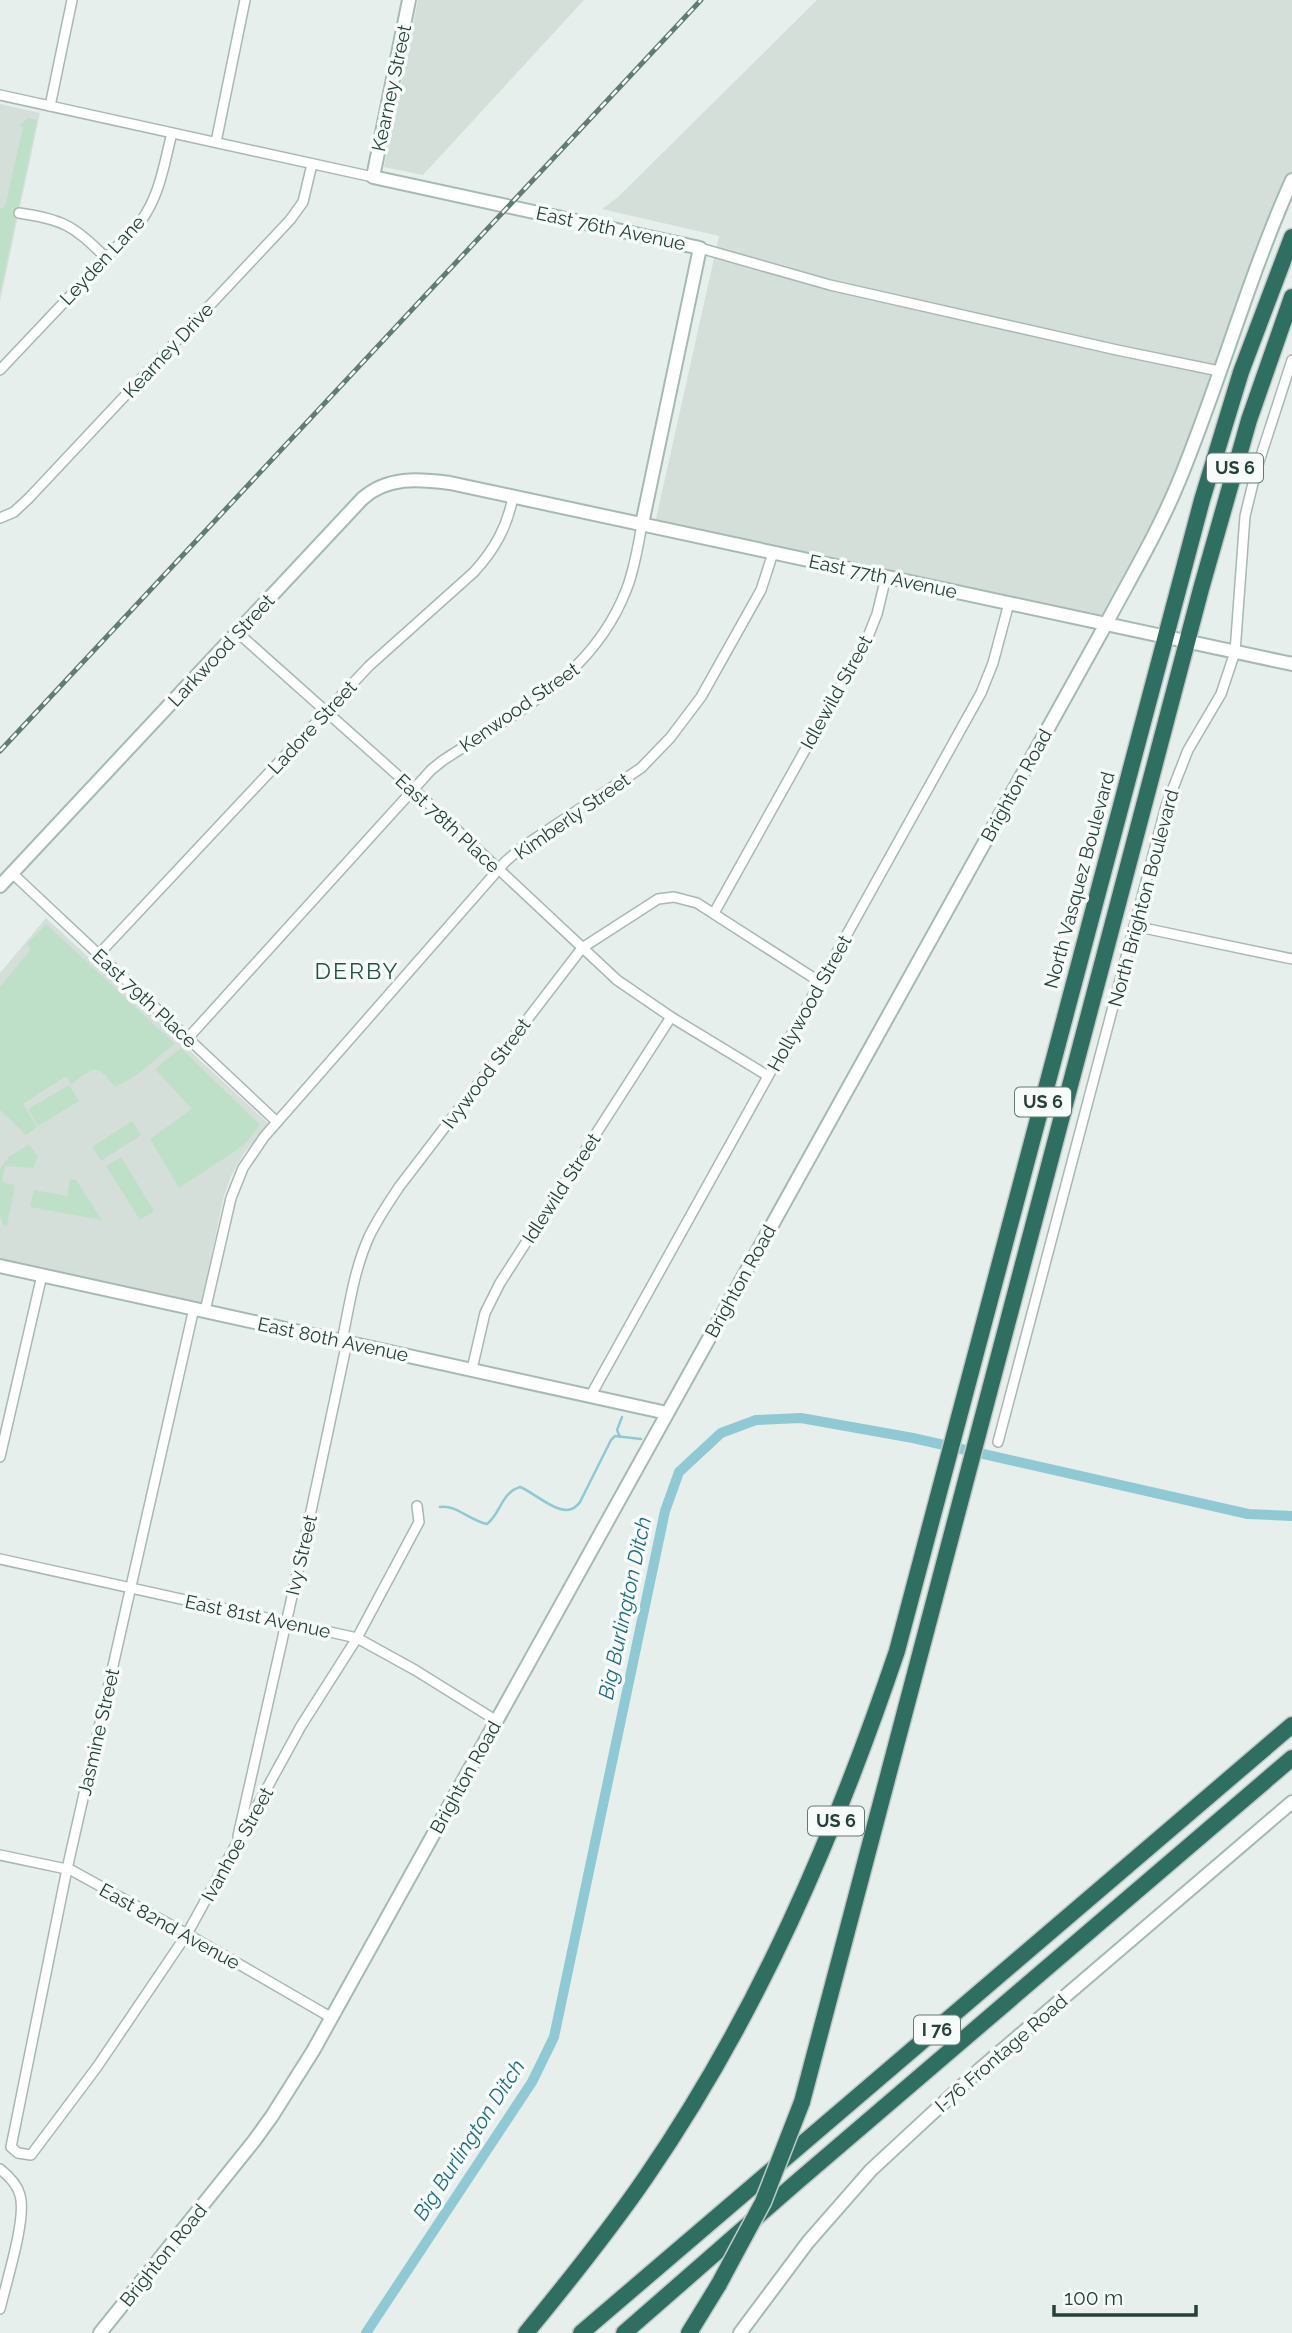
<svg xmlns="http://www.w3.org/2000/svg" width="1292" height="2333" font-family="Raleway,sans-serif">
<rect width="100%" height="100%" fill="#e6efeb"/>
<g fill="#d4dfda">
<polygon points="418,0 584,0 423,175 384,167"/>
<polygon points="817,0 1292,0 1292,180 1192,446 1107,621 654,528 719,236 602,209 617,198"/>
<polygon points="0,104 40,113 0,301"/>
<polygon points="46,918 269,1124 244,1153 231,1176 224,1196 201,1305 0,1259 0,973"/>
</g>
<g fill="#bfe0c8">
<polygon points="28,118 37,120 0,293 0,209 5,207 23,127 19,126"/>
<path d="M46 924 175 1044C161 1054 149 1066 135 1076 129 1080 122 1082 115 1087 96 1061 94 1068 71 1084L66 1076 23 1104 37 1127 26 1135 0 1110V987L31 949 27 944Z"/>
<polygon points="181,1048 260,1125 243,1146 179,1188 150,1139 192,1109 155,1069"/>
<polygon points="69,1085 79,1101 38,1126 28,1109"/>
<polygon points="132,1121 141,1135 101,1161 92,1147"/>
<polygon points="29,1144 38,1157 33,1168 5,1166 2,1182 15,1185 7,1226 3,1225 0,1215 0,1168 9,1157"/>
<polygon points="121,1157 154,1211 140,1220 106,1166"/>
<polygon points="70,1179 76,1180 102,1220 30,1207 34,1190 67,1196"/>
</g>
<g fill="none" stroke-linecap="round" stroke-linejoin="round">
<g stroke="#8ec9d4" stroke-width="2.5">
<polyline points="620,1437 617,1430 622,1417"/>
<path d="M440 1507C456 1504 470 1521 487 1524 501 1513 501 1493 520 1487 538 1494 565 1524 580 1502L611 1440 615 1436 641 1439"/>
</g>
<polyline stroke="#8ec9d4" stroke-width="10" points="366,2333 532,2082 554,2037 665,1511 679,1472 721,1433 756,1420 801,1418 913,1438 1248,1514 1292,1516"/>
<defs>
<g id="street">
<polyline points="0,95 373,177"/>
<polyline points="50,106 72,0"/>
<polyline points="216,142 245,0"/>
<path d="M19 213C62 219 75 226 106 258"/>
<polyline points="700,248 830,285 1117,350 1219,371"/>
<path d="M0 370 141 221C160 195 164 164 172 133"/>
<polyline points="0,518 14,512 29,498 290,220 303,202 312,164"/>
<polyline points="237,632 413,789 617,980 671,1017 768,1076"/>
<polyline points="12,873 277,1122"/>
<polyline points="714,913 867,639 877,614 886,577"/>
<polyline points="1134,926 1292,959"/>
<path d="M99 954 369 666 474 572C495 549 507 527 513 497"/>
<path d="M188 1038 431 770 442 761C516 712 594 676 627 588 635 567 638 546 642 524"/>
<polyline points="194,1308 67,1869 11,2147 18,2153 31,2155 97,2067 187,1934 301,1726 357,1638 419,1522 417,1506"/>
<polyline points="205,1311 231,1198 243,1168 264,1137 505,862 521,848 641,768 670,738 701,697 761,590 773,553"/>
<path d="M342 1341C349 1307 354 1271 368 1239 376 1221 388 1204 399 1187L582 948 658 899 674 897 697 903 820 982"/>
<polyline points="472,1369 485,1313 500,1283 671,1017"/>
<polyline points="591,1395 981,693 993,663 1009,603"/>
<polyline points="998,1442 1166,806 1188,750 1221,694 1235,652 1245,516 1256,471 1292,360"/>
<polyline points="0,1457 42,1275"/>
<polyline points="0,1559 357,1638 415,1670 497,1721"/>
<polyline points="238,1836 307,1530 347,1342"/>
<polyline points="0,1855 71,1870 187,1934 332,2018"/>
<path d="M0 2169C9 2176 17 2184 20 2195 27 2218 6 2283 0 2309"/>
</g>
<g id="secondary">
<polyline points="409,0 373,177 700,248 642,524"/>
<path d="M0 886 362 499C387 476 419 479 450 483L1292 664"/>
<polyline points="0,1266 667,1413"/>
<path d="M100 2333 254 2141 272 2116 313 2051 1106 624C1131 577 1159 530 1179 481 1220 382 1248 278 1292 180"/>
<polyline points="740,2333 808,2242 871,2170 979,2070 1292,1802"/>
</g>
<g id="highway">
<polyline points="802,2102 1201,589 1249,420 1292,297"/>
<path d="M526 2333C568 2282 609 2231 646 2177 758 2014 834 1837 897 1651L1202 500 1241 372 1292 237"/>
<polyline points="581,2333 1292,1725"/>
<polyline points="624,2333 798,2181 1292,1758"/>
<polyline points="689,2333 719,2284"/>
</g>
</defs>
<use href="#street" stroke="#a8b8b2" stroke-width="12"/>
<use href="#secondary" stroke="#a4bbb3" stroke-width="16"/>
<use href="#highway" stroke="#c2cac8" stroke-width="19"/>
<use href="#street" stroke="#fff" stroke-width="9"/>
<use href="#secondary" stroke="#fff" stroke-width="12"/>
<use href="#highway" stroke="#2f6f62" stroke-width="16"/>
<defs>
<polyline id="rail" points="0,751 701,0"/>
</defs>
<use href="#rail" stroke="#5f7d75" stroke-width="5"/>
<use href="#rail" stroke="#f7fbf9" stroke-width="2.5" stroke-dasharray="8" stroke-linecap="butt"/>
<defs>
<polyline id="highway-bridge" points="719,2284 763,2202 802,2102"/>
</defs>
<use href="#highway-bridge" stroke="#c2cac8" stroke-width="19" stroke-linecap="butt"/>
<use href="#highway-bridge" stroke="#2f6f62" stroke-width="16"/>
</g>
<g text-anchor="middle" stroke-width="7" stroke-linejoin="round" paint-order="stroke">
<g fill="#f7fbf9" stroke="#637a73" stroke-width="2">
<rect x="1207" y="453.5" width="56" height="29" rx="5"/>
<rect x="1015" y="1087.5" width="56" height="29" rx="5"/>
<rect x="808" y="1806.5" width="56" height="29" rx="5"/>
<rect x="914" y="2015.5" width="46" height="29" rx="5"/>
</g>
<g font-size="18" font-weight="bold" fill="#24423a">
<text x="1235" y="474">US 6</text>
<text x="1043" y="1108">US 6</text>
<text x="836" y="1827">US 6</text>
<text x="937" y="2036">I 76</text>
</g>
<g font-size="19" fill="#24423a" stroke="#f7fbf9">
<text transform="translate(391 88) rotate(-78)" y="7">Kearney Street</text>
<text transform="translate(611 228) rotate(12)" y="7">East 76th Avenue</text>
<text transform="translate(102 260) rotate(-47)" y="7">Leyden Lane</text>
<text transform="translate(168 350) rotate(-47)" y="7">Kearney Drive</text>
<text transform="translate(883 576) rotate(12)" y="7">East 77th Avenue</text>
<text transform="translate(221 650) rotate(-47)" y="7">Larkwood Street</text>
<text transform="translate(836 692) rotate(-61)" y="7">Idlewild Street</text>
<text transform="translate(519 707) rotate(-35)" y="7">Kenwood Street</text>
<text transform="translate(312 727) rotate(-47)" y="7">Ladore Street</text>
<text transform="translate(1016 785) rotate(-61)" y="7">Brighton Road</text>
<text transform="translate(572 816) rotate(-35)" y="7">Kimberly Street</text>
<text transform="translate(448 823) rotate(43)" y="7">East 78th Place</text>
<text transform="translate(1079 880) rotate(-75)" y="7">North Vasquez Boulevard</text>
<text transform="translate(1143 898) rotate(-75)" y="7">North Brighton Boulevard</text>
<text transform="translate(145 998) rotate(43)" y="7">East 79th Place</text>
<text transform="translate(809 1003) rotate(-61)" y="7">Hollywood Street</text>
<text transform="translate(486 1073) rotate(-53)" y="7">Ivywood Street</text>
<text transform="translate(561 1188) rotate(-57)" y="7">Idlewild Street</text>
<text transform="translate(740 1281) rotate(-61)" y="7">Brighton Road</text>
<text transform="translate(333 1339) rotate(12)" y="7">East 80th Avenue</text>
<text transform="translate(301 1555) rotate(-77)" y="7">Ivy Street</text>
<text transform="translate(258 1616) rotate(12)" y="7">East 81st Avenue</text>
<text transform="translate(98 1732) rotate(-77)" y="7">Jasmine Street</text>
<text transform="translate(465 1777) rotate(-61)" y="7">Brighton Road</text>
<text transform="translate(237 1844) rotate(-61)" y="7">Ivanhoe Street</text>
<text transform="translate(170 1926) rotate(29)" y="7">East 82nd Avenue</text>
<text transform="translate(1001 2053) rotate(-41)" y="7">I-76 Frontage Road</text>
<text transform="translate(163 2255) rotate(-51)" y="7">Brighton Road</text>
</g>
<g font-size="21" font-style="italic" fill="#1c6f80" stroke="#f7fbf9">
<text transform="translate(625 1608) rotate(-78)" y="7">Big Burlington Ditch</text>
<text transform="translate(469 2140) rotate(-57)" y="7">Big Burlington Ditch</text>
</g>
<g font-size="23" letter-spacing="2" fill="#1f5548" stroke="#f7fbf9">
<text x="357" y="979">DERBY</text>
</g>
</g>
<path d="M1054 2305v10h142v-10" fill="none" stroke="#24423a" stroke-width="3.5"/>
<text x="1064" y="2305" font-size="21" fill="#24423a" stroke="#f7fbf9" stroke-width="5" paint-order="stroke">100 m</text>
</svg>
